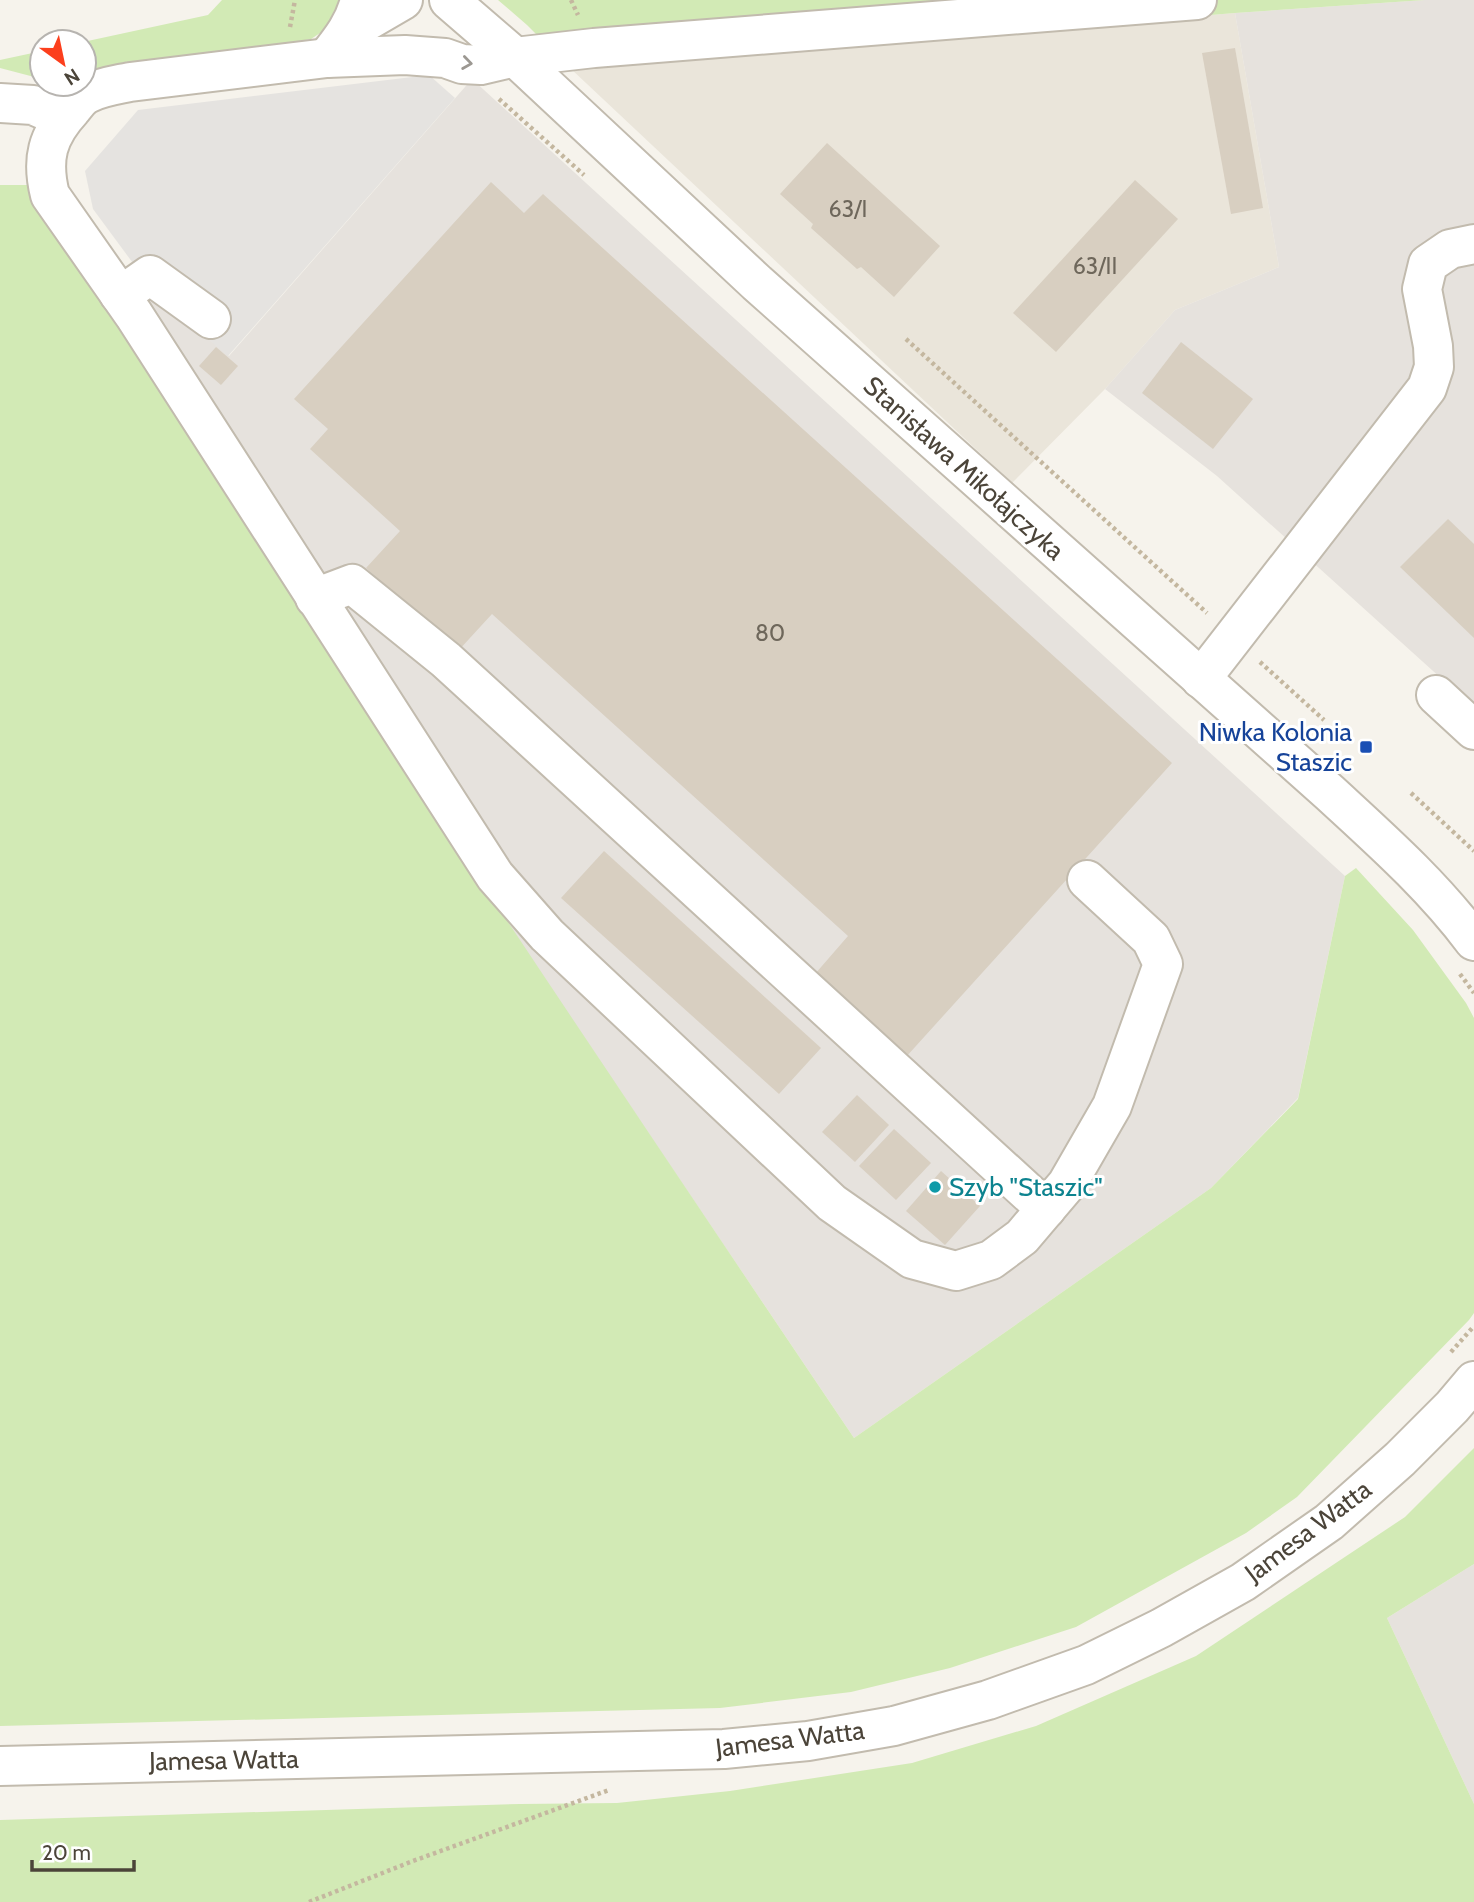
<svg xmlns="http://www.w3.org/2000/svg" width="1474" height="1902" font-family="Cabin,sans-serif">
<rect width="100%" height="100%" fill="#f6f3ec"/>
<polygon fill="#eae5da" points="1235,13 1279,267 1175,310 1105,389 1012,483 570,68"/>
<g fill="#e6e2dd">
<polygon points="1425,0 1474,0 1474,708 1217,476 1105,389 1175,310 1279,267 1235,13"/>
<polygon points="472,79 1345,876 1298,1098 1211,1188 854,1438 531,959 115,322 155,293 229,356"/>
<polygon points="1474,1564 1474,1804 1387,1618"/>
</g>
<g fill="#d2eab5">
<polygon points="222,0 343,0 326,29 311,39 84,78 83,42 208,15"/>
<polygon points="498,0 1425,0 1235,13 570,68 527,25"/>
<polygon points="42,51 42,79 0,68 0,60"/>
<path d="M0 185H28C296 607 574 1023 854 1438L1211 1188 1298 1099 1345 876 1356 868 1413 930 1466 1003 1474 1018V1313L1469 1320 1297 1497 1246 1533 1076 1627 950 1668 851 1692 720 1708 0 1726Z"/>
<polygon points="1474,1448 1474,1564 1387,1618 1474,1804 1474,1902 0,1902 0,1820 520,1804 617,1803 730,1791 912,1763 1036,1726 1196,1656 1405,1517"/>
</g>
<polygon fill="#e5e3e0" points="429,75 455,98 228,356 155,293 93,209 85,171 138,110"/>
<g fill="#d8cfc1">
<polygon points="1235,48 1263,208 1231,214 1202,53"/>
<polygon points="827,143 940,246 894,297 861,267 857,269 811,228 813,224 780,194"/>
<polygon points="1135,180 1178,219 1056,352 1013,313"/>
<polygon points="491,182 524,213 543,194 1172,763 906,1057 815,974 848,936 492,614 458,651 366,568 400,531 310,449 328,429 294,399"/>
<polygon points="1181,342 1253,399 1213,449 1142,393"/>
<polygon points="216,347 238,366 221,385 199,366"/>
<polygon points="1448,519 1474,544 1474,638 1400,567"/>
<polygon points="604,851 821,1048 779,1094 561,898"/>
<polygon points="857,1095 889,1125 855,1162 822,1132"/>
<polygon points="894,1129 931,1163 896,1200 859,1166"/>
<polygon points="941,1171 980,1206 945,1245 906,1211"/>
</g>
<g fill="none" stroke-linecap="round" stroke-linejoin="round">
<defs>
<g id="minor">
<path d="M449 0 515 57 757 283 1330 793C1381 840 1432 885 1474 941"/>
<polyline points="348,32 403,0"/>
<path d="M327 58C342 39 354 24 360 0"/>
<polyline points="0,103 33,105 63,118"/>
<polyline points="119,294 130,289 150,275 211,319"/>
<polyline points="315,598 352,584 446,660 1046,1209"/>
<polyline points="1201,679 1427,388 1434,367 1433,346 1422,289 1428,264 1450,249 1474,244"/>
<polyline points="1436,695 1474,730"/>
<path d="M1087 880 1151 939 1163 964 1112 1106 1067 1184 1022 1237 991 1260 956 1271 912 1259 832 1203 547 935 495 876 134 315 50 195C41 159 47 136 72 109 76 104 81 97 87 94 100 87 116 85 130 82L327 58 405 55 445 58 462 64 481 65 515 57 594 48 1197 0"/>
<polyline points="0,1766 724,1749 808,1741 894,1726 988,1700 1086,1665 1161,1628 1243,1582 1329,1522 1400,1459 1452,1407 1474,1381"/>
</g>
</defs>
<use href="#minor" stroke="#c2bbae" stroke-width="42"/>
<g stroke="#c4b79f" stroke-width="4.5" stroke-dasharray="3.5 3.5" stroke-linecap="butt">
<polyline points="571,0 578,15"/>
<polyline points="290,27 295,0"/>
<polyline points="499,99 584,175"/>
<polyline points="906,339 1207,613"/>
<polyline points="1260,662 1324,720"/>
<polyline points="1411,793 1474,851"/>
<polyline points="1460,974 1474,993"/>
<polyline points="1451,1352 1474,1326"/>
<polyline points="309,1902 413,1861 609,1790"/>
</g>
<use href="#minor" stroke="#fff" stroke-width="38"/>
</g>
<defs><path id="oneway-chevron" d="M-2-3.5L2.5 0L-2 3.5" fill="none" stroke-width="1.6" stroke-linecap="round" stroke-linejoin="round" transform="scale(1.75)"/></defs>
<use stroke="#9c9892" href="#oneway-chevron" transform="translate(467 63) rotate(8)"/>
<rect fill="#1a4fb4" stroke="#fff" stroke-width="2.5" x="1359" y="740" width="14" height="14" rx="3.5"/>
<circle fill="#0f9aa8" stroke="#fff" stroke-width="2.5" cx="935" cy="1187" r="7"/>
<g text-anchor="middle" stroke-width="6" stroke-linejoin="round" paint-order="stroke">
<g font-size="23" fill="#6e675b">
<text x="848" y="217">63/I</text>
<text x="1095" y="274">63/II</text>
<text x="770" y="641">80</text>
</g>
<g font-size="26" fill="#4b4439" stroke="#fff">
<text transform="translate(964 468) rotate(42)" y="9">Stanisława Mikołajczyka</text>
<text transform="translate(1308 1531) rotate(-37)" y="9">Jamesa Watta</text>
<text transform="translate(790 1739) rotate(-7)" y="9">Jamesa Watta</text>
<text transform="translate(224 1760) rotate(-1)" y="9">Jamesa Watta</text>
</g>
<g font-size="26" fill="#164399" stroke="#fff" text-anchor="end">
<text x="1352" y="741">Niwka Kolonia<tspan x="1352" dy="30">Staszic</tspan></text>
</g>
<g font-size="26" fill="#0d838f" stroke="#fff" text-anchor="start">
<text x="949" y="1196">Szyb "Staszic"</text>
</g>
</g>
<g transform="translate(63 63) rotate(147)"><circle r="33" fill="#ffffff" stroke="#b7b4b0" stroke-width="2"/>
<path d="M0-5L12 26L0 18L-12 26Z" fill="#fc3f1d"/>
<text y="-10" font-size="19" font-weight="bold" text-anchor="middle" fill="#4b4439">N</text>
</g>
<path d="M32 1860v10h102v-10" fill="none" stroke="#4b4439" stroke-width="3.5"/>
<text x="42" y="1860" font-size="21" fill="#4b4439" stroke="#ffffff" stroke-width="5" paint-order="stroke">20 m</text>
</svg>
